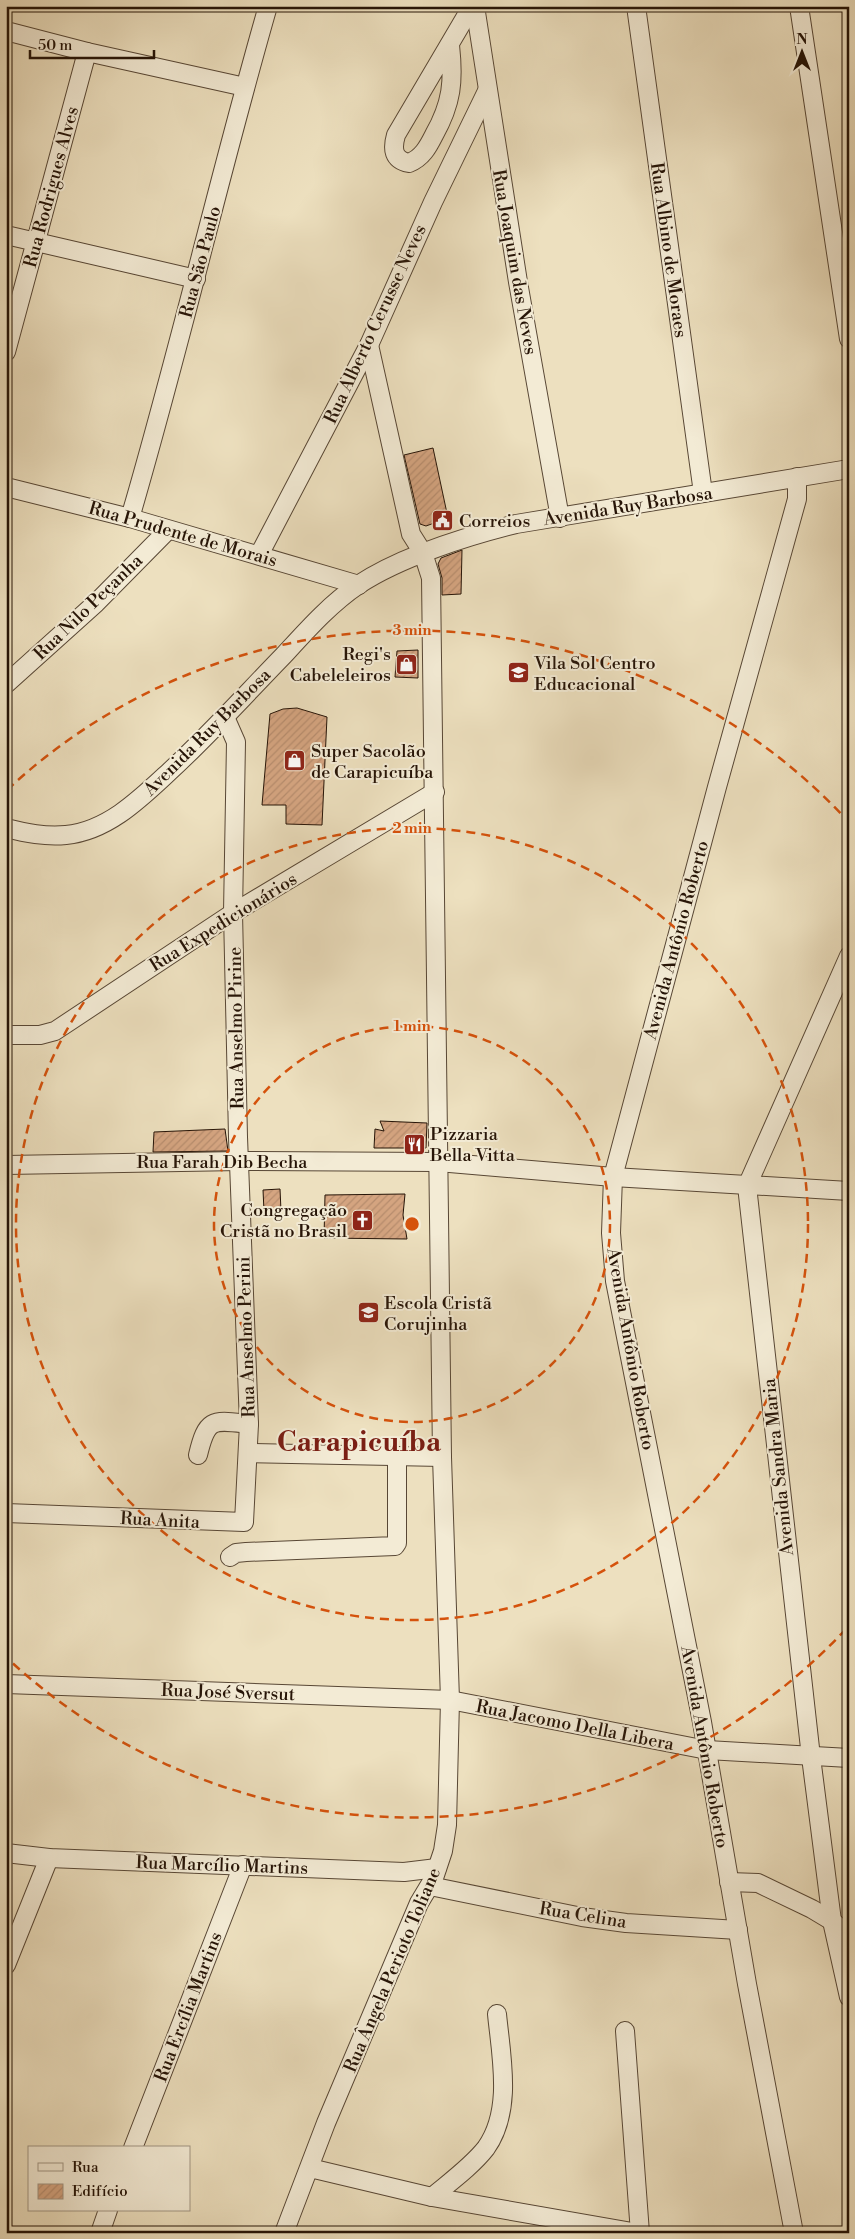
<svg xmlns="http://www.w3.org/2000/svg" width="855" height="2239" font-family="'Libre Bodoni',serif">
<defs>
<pattern id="building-hatch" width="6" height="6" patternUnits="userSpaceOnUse" patternTransform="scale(1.25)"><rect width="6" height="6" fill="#d5a581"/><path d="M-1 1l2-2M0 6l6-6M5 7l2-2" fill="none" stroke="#b78d6e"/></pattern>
</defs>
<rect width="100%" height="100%" fill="#ede0bf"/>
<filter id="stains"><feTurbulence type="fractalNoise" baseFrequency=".004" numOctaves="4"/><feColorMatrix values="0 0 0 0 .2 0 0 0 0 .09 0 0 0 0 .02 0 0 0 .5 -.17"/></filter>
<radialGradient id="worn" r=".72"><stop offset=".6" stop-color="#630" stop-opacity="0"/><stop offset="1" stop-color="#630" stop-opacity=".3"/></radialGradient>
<g fill="url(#building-hatch)" stroke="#261407">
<polygon points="433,448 448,518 426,526 420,524 404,455"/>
<polygon points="462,550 461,594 442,595 442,578 438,564 441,558"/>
<polygon points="418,650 418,678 395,677 397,651"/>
<polygon points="297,708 327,717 322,825 286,824 286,805 262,805 270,714 283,709"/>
<polygon points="380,1121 427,1123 426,1148 374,1148 375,1129 384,1131"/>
<polygon points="225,1129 228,1151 153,1152 154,1132"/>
<polygon points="280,1189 281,1211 264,1211 263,1190"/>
<polygon points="405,1194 403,1215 407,1239 324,1238 325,1195"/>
</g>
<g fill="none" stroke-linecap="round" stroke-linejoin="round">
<defs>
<g id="minor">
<polyline points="475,6 518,282 560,518"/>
<polyline points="636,6 703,493"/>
<polyline points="799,6 849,339"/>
<polyline points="6,31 87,52 245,87"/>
<path d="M450 45C454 81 452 103 434 135 428 147 422 158 409 163 393 160 392 149 396 135L472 6"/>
<polyline points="6,235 196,279"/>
<polyline points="6,352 87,52"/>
<polyline points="6,487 130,518 359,585"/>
<path d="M130 518C180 348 219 176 268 6"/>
<polyline points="259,555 369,345 433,202 487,91"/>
<polyline points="6,684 96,603 168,530"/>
<path d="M6 828C26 833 45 837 66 835 108 831 141 798 170 771 210 734 246 694 284 655 307 630 330 604 358 585 400 557 468 536 516 524L849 469"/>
<polyline points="849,956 747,1186 811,1757 832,1921 849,1997"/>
<polyline points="6,1035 40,1035 55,1031 233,913 435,792"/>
<polyline points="6,1165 240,1161 438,1162 613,1177 849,1191"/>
<polyline points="248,1453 442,1457"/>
<path d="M198 1455C207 1417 213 1420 249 1424"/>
<polyline points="6,1513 244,1522 249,1424 238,1137 233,913 236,742 225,717"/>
<polyline points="230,1557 236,1553 246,1552 395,1546 397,1543 397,1456"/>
<polyline points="6,1684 450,1700 707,1750 849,1758"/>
<polyline points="6,1853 49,1858 404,1872 437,1868"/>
<polyline points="729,1882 758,1883 812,1909 832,1921 849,1936"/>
<polyline points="430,1886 582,1917 626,1923 738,1930"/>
<polyline points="6,1965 49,1858"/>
<polyline points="625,2031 640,2233"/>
<polyline points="133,2148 243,1865"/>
<polyline points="310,2168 432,2197 638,2233"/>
<path d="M432 2197C450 2182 472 2166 486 2148 513 2110 501 2056 497 2014"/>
<polyline points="100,2233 108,2210"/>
<polyline points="284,2233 326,2123 419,1903 434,1878 443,1851 447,1825 450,1700 442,1457 431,578 423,553 411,534 369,345"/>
<polyline points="794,2233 747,1984 702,1722 615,1281 611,1233 613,1177 717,787 797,499 797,477"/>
</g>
</defs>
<use href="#minor" stroke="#584735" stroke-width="20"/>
<use href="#minor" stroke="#f3ebd5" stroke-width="18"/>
</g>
<g fill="none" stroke="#d5520c" stroke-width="2.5" stroke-dasharray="9 6">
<circle cx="412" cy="1224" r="198"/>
<circle cx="412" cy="1224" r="396"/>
<path d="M846 1629A594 594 0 0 1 7 1658M7 790A594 594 0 0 1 846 819"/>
</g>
<defs>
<symbol id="civic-square" viewBox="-11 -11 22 22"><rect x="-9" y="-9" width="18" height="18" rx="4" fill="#8f2418" stroke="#f3ebd5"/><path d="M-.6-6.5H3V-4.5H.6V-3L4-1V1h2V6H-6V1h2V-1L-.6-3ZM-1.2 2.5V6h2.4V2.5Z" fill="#fff"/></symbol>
<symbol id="shop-square" viewBox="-11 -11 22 22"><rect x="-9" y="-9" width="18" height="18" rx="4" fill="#8f2418" stroke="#f3ebd5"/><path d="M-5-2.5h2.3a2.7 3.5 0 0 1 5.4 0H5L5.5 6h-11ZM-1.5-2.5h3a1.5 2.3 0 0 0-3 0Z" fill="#fff"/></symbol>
<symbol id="school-square" viewBox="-11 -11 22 22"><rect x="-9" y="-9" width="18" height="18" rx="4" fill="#8f2418" stroke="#f3ebd5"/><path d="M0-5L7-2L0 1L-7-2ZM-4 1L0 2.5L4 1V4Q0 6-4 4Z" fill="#fff"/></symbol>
<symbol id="restaurant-square" viewBox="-11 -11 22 22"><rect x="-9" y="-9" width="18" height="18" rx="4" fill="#8f2418" stroke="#f3ebd5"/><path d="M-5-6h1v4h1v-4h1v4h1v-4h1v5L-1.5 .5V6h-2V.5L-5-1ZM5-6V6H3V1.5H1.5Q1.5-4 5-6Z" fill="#fff"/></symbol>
<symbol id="church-square" viewBox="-11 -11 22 22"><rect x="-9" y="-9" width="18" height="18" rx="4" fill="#8f2418" stroke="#f3ebd5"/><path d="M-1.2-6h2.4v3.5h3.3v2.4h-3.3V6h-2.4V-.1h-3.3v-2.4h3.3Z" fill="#fff"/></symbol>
</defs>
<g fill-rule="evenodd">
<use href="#civic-square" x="430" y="508" width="25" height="25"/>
<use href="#shop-square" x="394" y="652" width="25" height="25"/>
<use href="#school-square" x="506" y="660" width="25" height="25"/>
<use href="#shop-square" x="282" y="748" width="25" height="25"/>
<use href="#restaurant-square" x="402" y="1132" width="25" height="25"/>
<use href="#church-square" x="350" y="1208" width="25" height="25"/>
<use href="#school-square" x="356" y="1300" width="25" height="25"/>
</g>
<g text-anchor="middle" stroke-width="4" stroke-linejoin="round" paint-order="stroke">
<g font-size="18" fill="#261407" stroke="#f3ebd5">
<text transform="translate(51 187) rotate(-75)" y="6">Rua Rodrigues Alves</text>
<text transform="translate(669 250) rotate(82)" y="6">Rua Albino de Moraes</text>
<text transform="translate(200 262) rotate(-75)" y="6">Rua São Paulo</text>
<text transform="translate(515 262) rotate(80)" y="6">Rua Joaquim das Neves</text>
<text transform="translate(375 324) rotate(-65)" y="6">Rua Alberto Cerusse Neves</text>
<text transform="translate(628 506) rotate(-9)" y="6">Avenida Ruy Barbosa</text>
<text transform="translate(183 534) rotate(16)" y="6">Rua Prudente de Morais</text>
<text transform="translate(88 607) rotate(-44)" y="6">Rua Nilo Peçanha</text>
<text transform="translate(207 732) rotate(-45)" y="6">Avenida Ruy Barbosa</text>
<text transform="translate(223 922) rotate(-32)" y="6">Rua Expedicionários</text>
<text transform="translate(676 940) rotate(-75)" y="6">Avenida Antônio Roberto</text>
<text transform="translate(236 1028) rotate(-91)" y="6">Rua Anselmo Pirine</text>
<text x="222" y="1168">Rua Farah Dib Becha</text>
<text transform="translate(246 1337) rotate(-92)" y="6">Rua Anselmo Perini</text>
<text transform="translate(631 1349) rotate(80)" y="6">Avenida Antônio Roberto</text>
<text transform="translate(778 1467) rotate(-96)" y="6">Avenida Sandra Maria</text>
<text transform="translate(160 1520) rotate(3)" y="6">Rua Anita</text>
<text transform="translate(228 1692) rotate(2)" y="6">Rua José Sversut</text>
<text transform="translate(575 1725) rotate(11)" y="6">Rua Jacomo Della Libera</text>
<text transform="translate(705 1747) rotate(80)" y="6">Avenida Antônio Roberto</text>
<text transform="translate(222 1865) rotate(2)" y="6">Rua Marcílio Martins</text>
<text transform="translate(583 1915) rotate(9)" y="6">Rua Celina</text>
<text transform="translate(392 1970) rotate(-67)" y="6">Rua Ângela Perioto Toliane</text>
<text transform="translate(188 2007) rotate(-69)" y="6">Rua Ercília Martins</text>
</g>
<g font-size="18" fill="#261407" stroke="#f3ebd5" text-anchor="start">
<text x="459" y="527">Correios</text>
<text x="391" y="660" text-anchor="end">Regi's<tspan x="391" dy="21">Cabeleleiros</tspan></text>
<text x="534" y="669">Vila Sol Centro<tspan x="534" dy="21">Educacional</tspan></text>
<text x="311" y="757">Super Sacolão<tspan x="311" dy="21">de Carapicuíba</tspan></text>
<text x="430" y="1140">Pizzaria<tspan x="430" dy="21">Bella Vitta</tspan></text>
<text x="347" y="1216" text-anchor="end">Congregação<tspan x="347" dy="21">Cristã no Brasil</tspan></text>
<text x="384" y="1309">Escola Cristã<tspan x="384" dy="21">Corujinha</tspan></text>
</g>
<g font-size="28" font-weight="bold" fill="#7a1f14" stroke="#f3ebd5">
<text x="359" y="1451">Carapicuíba</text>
</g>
</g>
<circle cx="412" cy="1224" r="8" fill="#d5520c" stroke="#f3ebd5" stroke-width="2.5"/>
<g font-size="15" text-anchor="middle" font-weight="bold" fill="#d5520c" stroke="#f3ebd5" stroke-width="4" stroke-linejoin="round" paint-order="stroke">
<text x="412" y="635">3 min</text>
<text x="412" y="833">2 min</text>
<text x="412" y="1031">1 min</text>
</g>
<rect width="855" height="2239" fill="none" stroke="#ede0bf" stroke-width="25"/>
<rect x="8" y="8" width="840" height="2224" fill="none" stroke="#261407" stroke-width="2.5"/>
<rect x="12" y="12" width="830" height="2214" fill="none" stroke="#261407"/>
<rect x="28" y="2146" width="162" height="65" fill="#f3ebd5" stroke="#a19583"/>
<rect x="38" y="2163" width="25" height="8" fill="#f3ebd5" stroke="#a19583"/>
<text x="72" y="2172" font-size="15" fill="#261407">Rua</text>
<rect x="38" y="2184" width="25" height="15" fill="url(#building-hatch)" stroke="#a19583"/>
<text x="72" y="2196" font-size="15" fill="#261407">Edifício</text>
<g transform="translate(802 52)" stroke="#f3ebd5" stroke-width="4" paint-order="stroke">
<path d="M0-4L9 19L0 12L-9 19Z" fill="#261407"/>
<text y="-8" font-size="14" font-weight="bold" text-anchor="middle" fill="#261407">N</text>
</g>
<path d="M30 50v8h124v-8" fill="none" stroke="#261407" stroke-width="2.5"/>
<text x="38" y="50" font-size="15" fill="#261407" stroke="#f3ebd5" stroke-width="4" paint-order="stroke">50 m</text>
<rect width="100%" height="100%" filter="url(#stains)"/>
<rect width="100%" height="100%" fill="url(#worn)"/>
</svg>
